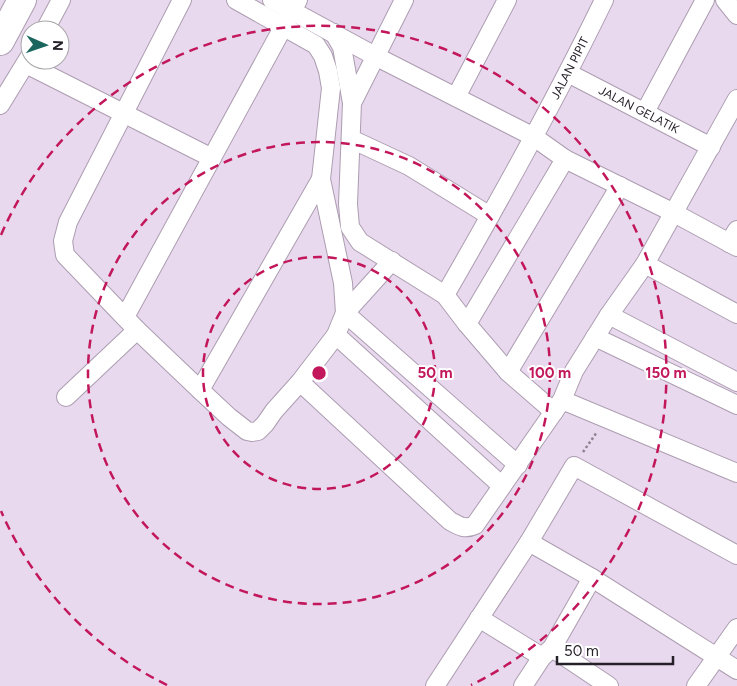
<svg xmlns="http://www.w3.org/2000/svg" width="737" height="686" font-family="Figtree,sans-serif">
<rect width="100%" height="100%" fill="#e9d9ee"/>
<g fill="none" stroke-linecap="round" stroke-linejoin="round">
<defs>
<g id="minor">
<polyline points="182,0 68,222 63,241 65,255 137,330 200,390 229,417 247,431 252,432 258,431 265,424 274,411 300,382 336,335 345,313 392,261"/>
<polyline points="236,0 316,45 323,56 328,71 331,88 321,179 343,283 345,313 518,465"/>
<polyline points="272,0 375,56 534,137 565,159 674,213 737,247"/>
<polyline points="725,0 737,15"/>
<polyline points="45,30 61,0"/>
<polyline points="334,33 342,47 352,103 348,204 350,227 360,242 445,295 467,324 508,372 554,412"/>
<polyline points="26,64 212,158"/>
<path id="s1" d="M568 73 711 147"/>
<polyline points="456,97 507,0"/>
<polyline points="352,103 404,0"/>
<polyline points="0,105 30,56"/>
<polyline points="645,112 705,0"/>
<polyline points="351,139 409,166 490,216"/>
<polyline points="729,243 737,230"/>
<polyline points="645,264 737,314"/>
<path id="s2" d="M445 295C501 198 555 101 604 0"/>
<polyline points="609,315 737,382"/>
<polyline points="125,317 298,0"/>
<polyline points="467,324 565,159"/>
<polyline points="336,335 502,486"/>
<polyline points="595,337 737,405"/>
<polyline points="508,372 620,186"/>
<path d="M300 382 450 521C459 526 465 530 475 525L562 400 574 371 609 315 645 264 737 99"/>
<polyline points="200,390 321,179"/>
<polyline points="66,397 137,330"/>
<polyline points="562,400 737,473"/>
<polyline points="529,542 592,578 737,670"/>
<polyline points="479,618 542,657"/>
<polyline points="552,648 609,686"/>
<polyline points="435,686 529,542 574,466 737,555"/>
<polyline points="523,686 542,657 552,648 592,578"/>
<polyline points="696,686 737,628"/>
</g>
<polyline id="trunk" points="0,41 22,0"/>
</defs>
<use href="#minor" stroke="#ac9db1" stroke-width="20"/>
<use href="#trunk" stroke="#ac9db1" stroke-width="30"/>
<polyline stroke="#8d8290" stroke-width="2.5" stroke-dasharray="2.5 2.5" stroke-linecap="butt" points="583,452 597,432"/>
<use href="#minor" stroke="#fff" stroke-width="18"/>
<use href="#trunk" stroke="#fff" stroke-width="28"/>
</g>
<g fill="none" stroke="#c2185b" stroke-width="2.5" stroke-dasharray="9 6">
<circle cx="319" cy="373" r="116"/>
<circle cx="319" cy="373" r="231"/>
<path d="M167 685A347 347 0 0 1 1 511M1 235A347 347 0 1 1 471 685"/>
</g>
<g text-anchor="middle" stroke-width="4" stroke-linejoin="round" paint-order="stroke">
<g font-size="12" fill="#262028" stroke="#fff">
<text dy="4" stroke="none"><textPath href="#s2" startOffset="259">JALAN PIPIT</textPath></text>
<text dy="4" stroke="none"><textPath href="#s1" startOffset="80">JALAN GELATIK</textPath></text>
</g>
</g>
<circle cx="319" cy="373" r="8" fill="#c2185b" stroke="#fff" stroke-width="2.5"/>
<g font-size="15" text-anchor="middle" font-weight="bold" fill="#c2185b" stroke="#fff" stroke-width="4" stroke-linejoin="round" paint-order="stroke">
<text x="435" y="378">50 m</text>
<text x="550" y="378">100 m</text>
<text x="666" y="378">150 m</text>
</g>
<g transform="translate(45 45) rotate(92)"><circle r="24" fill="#ffffff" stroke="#a8a6a9"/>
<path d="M0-4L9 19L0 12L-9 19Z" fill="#1a655d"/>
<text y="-8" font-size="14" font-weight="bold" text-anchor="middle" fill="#262028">N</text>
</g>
<path d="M557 656v8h116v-8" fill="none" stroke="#262028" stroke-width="2.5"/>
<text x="564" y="656" font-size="15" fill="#262028" stroke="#ffffff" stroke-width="4" paint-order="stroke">50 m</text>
</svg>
